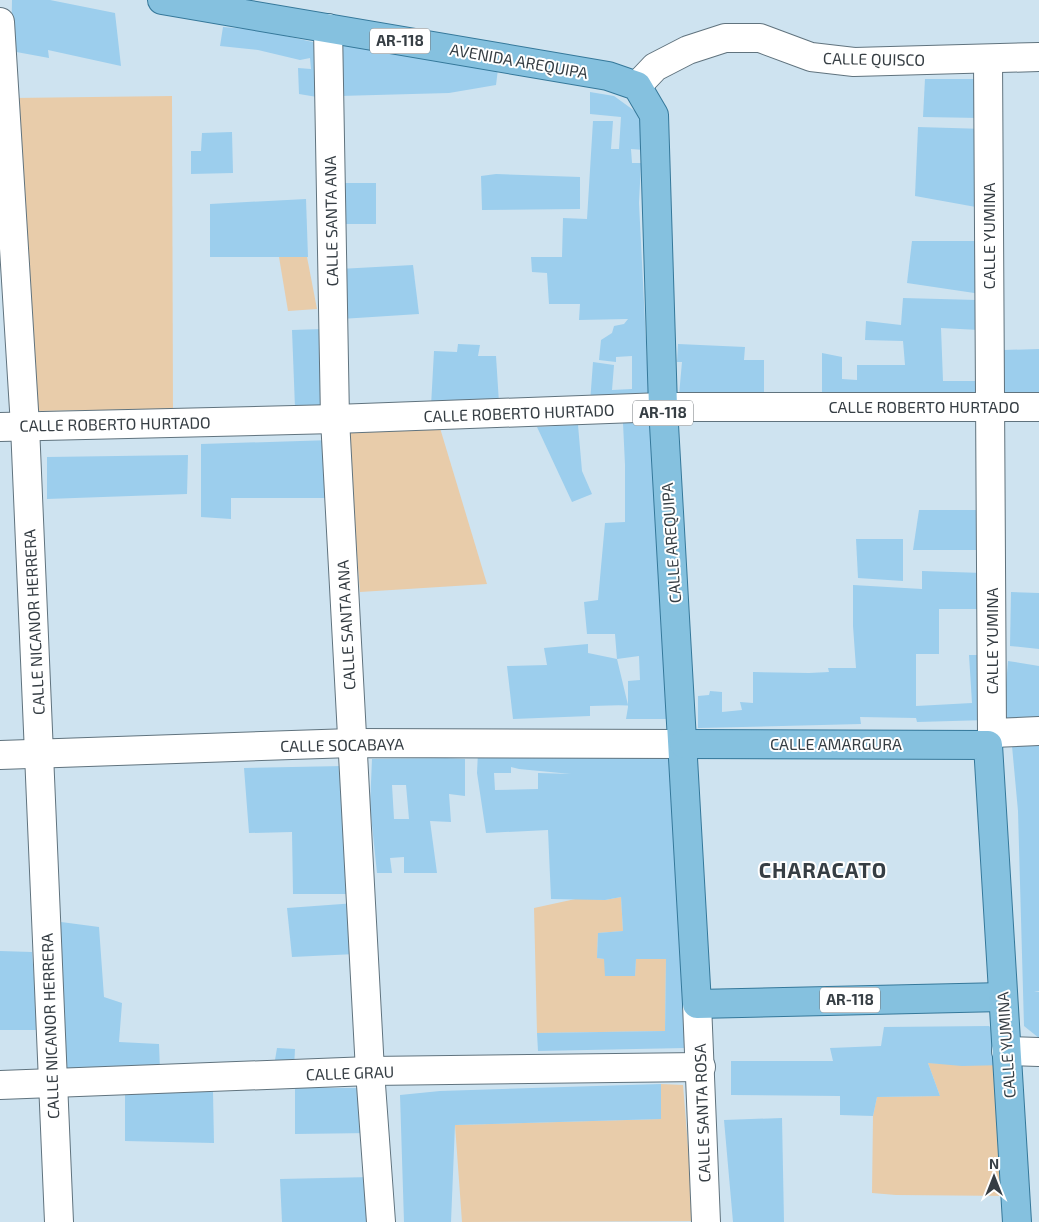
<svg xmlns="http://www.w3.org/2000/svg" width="1039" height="1222" font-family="'Exo 2',sans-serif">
<rect width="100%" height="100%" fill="#cee3f0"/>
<g fill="#e8ccaa">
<polygon points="172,96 173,409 36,411 13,98"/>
<polygon points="279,257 307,257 317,309 288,311"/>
<polygon points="440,428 487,584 360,592 347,431"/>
<polygon points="621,897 623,931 598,933 597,958 604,959 635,976 636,959 666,959 665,1031 537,1033 534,908 580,898 605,900"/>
<polygon points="928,1063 1006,1065 1012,1196 896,1195 872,1193 873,1116 877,1097 940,1096"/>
<polygon points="661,1084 683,1085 694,1221 462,1222 455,1125 661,1119"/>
</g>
<g fill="#9cceed" fill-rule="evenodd">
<polygon points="12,0 50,0 115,13 121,66 48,50 49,58 11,51"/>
<polygon points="223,27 259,30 317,43 317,97 299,94 298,68 311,69 310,58 300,60 258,50 220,46"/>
<polygon points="337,39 498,69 496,85 449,93 339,96"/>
<polygon points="925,79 977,79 980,118 923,117"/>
<polygon points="590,92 614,96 643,117 644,150 631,149 632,163 641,163 639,203 649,402 590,403 593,362 614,365 612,390 632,389 632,356 616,357 616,362 599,360 601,340 612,333 614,326 624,324 628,319 579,320 580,304 549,304 547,273 532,272 531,257 562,257 563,218 587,219 593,121 613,121 611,149 619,149 621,117 590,114"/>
<polygon points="918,127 985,129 987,209 915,196"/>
<polygon points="232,132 233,173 191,174 191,151 201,151 202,133"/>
<polygon points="496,174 580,177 580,209 482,210 481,176"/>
<polygon points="345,183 376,183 376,224 343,224"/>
<polygon points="306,199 308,257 210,257 210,204"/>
<polygon points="912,241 979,241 981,294 907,283"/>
<polygon points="413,265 419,314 341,319 339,269"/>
<polygon points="903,298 977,300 979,330 941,328 943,381 981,381 980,399 822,395 822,353 842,357 842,379 857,380 857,365 905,365 903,341 865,340 866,321 901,325"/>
<polygon points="323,329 328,407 295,408 292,330"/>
<polygon points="458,344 480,345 478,356 496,356 499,403 431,406 434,351 457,352"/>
<polygon points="678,344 745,347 744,360 764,360 764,394 679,395 682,362 677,362"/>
<polygon points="1039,349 1039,401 1004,400 1004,350"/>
<polygon points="623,423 652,423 676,719 626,719 628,707 628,681 640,680 639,656 617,659 628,705 590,706 590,716 513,719 507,666 547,665 544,648 588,644 588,653 617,659 615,634 587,634 584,602 598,600 605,523 625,522 625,465"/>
<polygon points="578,425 582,471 592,494 572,502 537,427"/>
<polygon points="332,440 334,498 231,498 231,519 201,517 201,444"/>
<polygon points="188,455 187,494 47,499 47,457"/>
<polygon points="919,510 979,510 981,550 913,550"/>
<polygon points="856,539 903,539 903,581 858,578"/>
<polygon points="922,571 983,573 984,609 939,609 939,654 916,654 916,706 972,703 969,655 985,655 988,720 917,722 916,718 860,717 861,724 698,728 698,696 709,695 710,691 722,692 722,712 742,710 740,702 753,703 753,672 809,673 829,672 828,668 856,668 853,626 853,585 922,589"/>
<polygon points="1011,592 1039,593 1039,649 1010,646"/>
<polygon points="1008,661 1039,666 1039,719 1007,720 1005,697"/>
<polygon points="1012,746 1039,746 1039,991 1034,991 1039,992 1039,1038 1024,1026 1018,811"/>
<path d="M478 752 676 755 685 1048 538 1051 537 1033 665 1031 666 959H636L635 976H605L604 959 597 958 598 933 623 931 621 897 605 900 551 899 548 830 486 833 477 773ZM511 767 519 769 571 774 538 773V789L495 790 494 773H511Z"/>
<path d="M446 758 465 759V796L449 794 451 822 430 821 437 873H404V857L390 858 392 873H377L370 806 372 759ZM392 785H406L409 819H394Z"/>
<polygon points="343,766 356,894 293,894 292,832 249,833 244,768"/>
<polygon points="356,903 356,954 292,957 287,908"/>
<polygon points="61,922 99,927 104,997 122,1003 119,1042 159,1044 160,1070 61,1071"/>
<polygon points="0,951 32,952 38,1030 0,1030"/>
<polygon points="989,1026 1002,1039 1006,1065 962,1066 928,1063 940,1096 877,1097 873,1116 840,1115 840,1096 731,1095 731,1061 833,1061 830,1048 881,1046 884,1027"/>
<polygon points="277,1048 295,1049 294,1068 274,1066"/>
<polygon points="661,1084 661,1119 455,1125 451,1222 404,1222 400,1095 440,1091"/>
<polygon points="295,1088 367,1088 370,1133 295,1134"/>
<polygon points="125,1092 213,1092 214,1143 125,1141"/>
<polygon points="782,1118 784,1222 733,1222 724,1120"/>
<polygon points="372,1177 374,1222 282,1222 280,1179"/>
</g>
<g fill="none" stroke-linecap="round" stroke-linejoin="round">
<defs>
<g id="minor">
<polyline points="0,22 25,426 59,1222"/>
<polyline points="328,28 335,419 370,1071 381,1222"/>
<polyline points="637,86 655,67 688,50 725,38 760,38 811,57 854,62 1039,57"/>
<polyline points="0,427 335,419 663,407 1039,407"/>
<polyline points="992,733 1039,731"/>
<polyline points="988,745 992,733 988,59"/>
<polyline points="0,755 352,743 684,744"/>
<polyline points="697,1004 706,1222"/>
<polyline points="1006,1051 1039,1052"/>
<polyline points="0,1085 370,1071 701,1067"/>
</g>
<g id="major">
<polyline points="162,0 608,76 637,86 654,115 663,407 697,1004 1003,997"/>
<polyline points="684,744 988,745 1017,1222"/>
</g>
</defs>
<use href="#minor" stroke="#60737e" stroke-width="30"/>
<use href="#major" stroke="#35789a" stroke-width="30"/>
<use href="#minor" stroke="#fff" stroke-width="28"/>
<use href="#major" stroke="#85c1df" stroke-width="28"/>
</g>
<g text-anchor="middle" stroke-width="4" stroke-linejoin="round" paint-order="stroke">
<g fill="#fff" stroke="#72787c" stroke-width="1">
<rect x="370" y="28.5" width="60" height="25" rx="4"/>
<rect x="633" y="400.5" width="60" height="25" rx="4"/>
<rect x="820" y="987.5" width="60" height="25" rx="4"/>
</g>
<g font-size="15" font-weight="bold" fill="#363e44">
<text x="400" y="46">AR-118</text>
<text x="663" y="418">AR-118</text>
<text x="850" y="1005">AR-118</text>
</g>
<g font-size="16" fill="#363e44" stroke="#fff">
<text transform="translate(874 59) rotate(1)" y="6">CALLE QUISCO</text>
<text transform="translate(519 61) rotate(10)" y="6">AVENIDA AREQUIPA</text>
<text transform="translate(331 221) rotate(-91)" y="6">CALLE SANTA ANA</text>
<text transform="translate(989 236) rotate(-90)" y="6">CALLE YUMINA</text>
<text x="924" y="413">CALLE ROBERTO HURTADO</text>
<text transform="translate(519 413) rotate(-2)" y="6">CALLE ROBERTO HURTADO</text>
<text transform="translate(115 424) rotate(-1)" y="6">CALLE ROBERTO HURTADO</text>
<text transform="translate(671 543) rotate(-94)" y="6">CALLE AREQUIPA</text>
<text transform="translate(34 622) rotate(-93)" y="6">CALLE NICANOR HERRERA</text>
<text transform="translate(346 625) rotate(-93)" y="6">CALLE SANTA ANA</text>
<text transform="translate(992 641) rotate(-90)" y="6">CALLE YUMINA</text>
<text x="836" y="750">CALLE AMARGURA</text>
<text transform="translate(342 745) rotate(-1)" y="6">CALLE SOCABAYA</text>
<text transform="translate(50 1026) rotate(-92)" y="6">CALLE NICANOR HERRERA</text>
<text transform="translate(1006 1045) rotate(-94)" y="6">CALLE YUMINA</text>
<text transform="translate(350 1073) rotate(-2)" y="6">CALLE GRAU</text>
<text transform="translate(702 1113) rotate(-92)" y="6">CALLE SANTA ROSA</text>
</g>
<g font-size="21" font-weight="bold" letter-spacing="1" fill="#363e44" stroke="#fff">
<text x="823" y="878">CHARACATO</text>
</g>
</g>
<g transform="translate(994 1177)" stroke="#ffffff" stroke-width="4" paint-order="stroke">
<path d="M0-4L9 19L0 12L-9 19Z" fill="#363e44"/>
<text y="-8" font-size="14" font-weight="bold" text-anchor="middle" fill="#363e44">N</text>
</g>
</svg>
